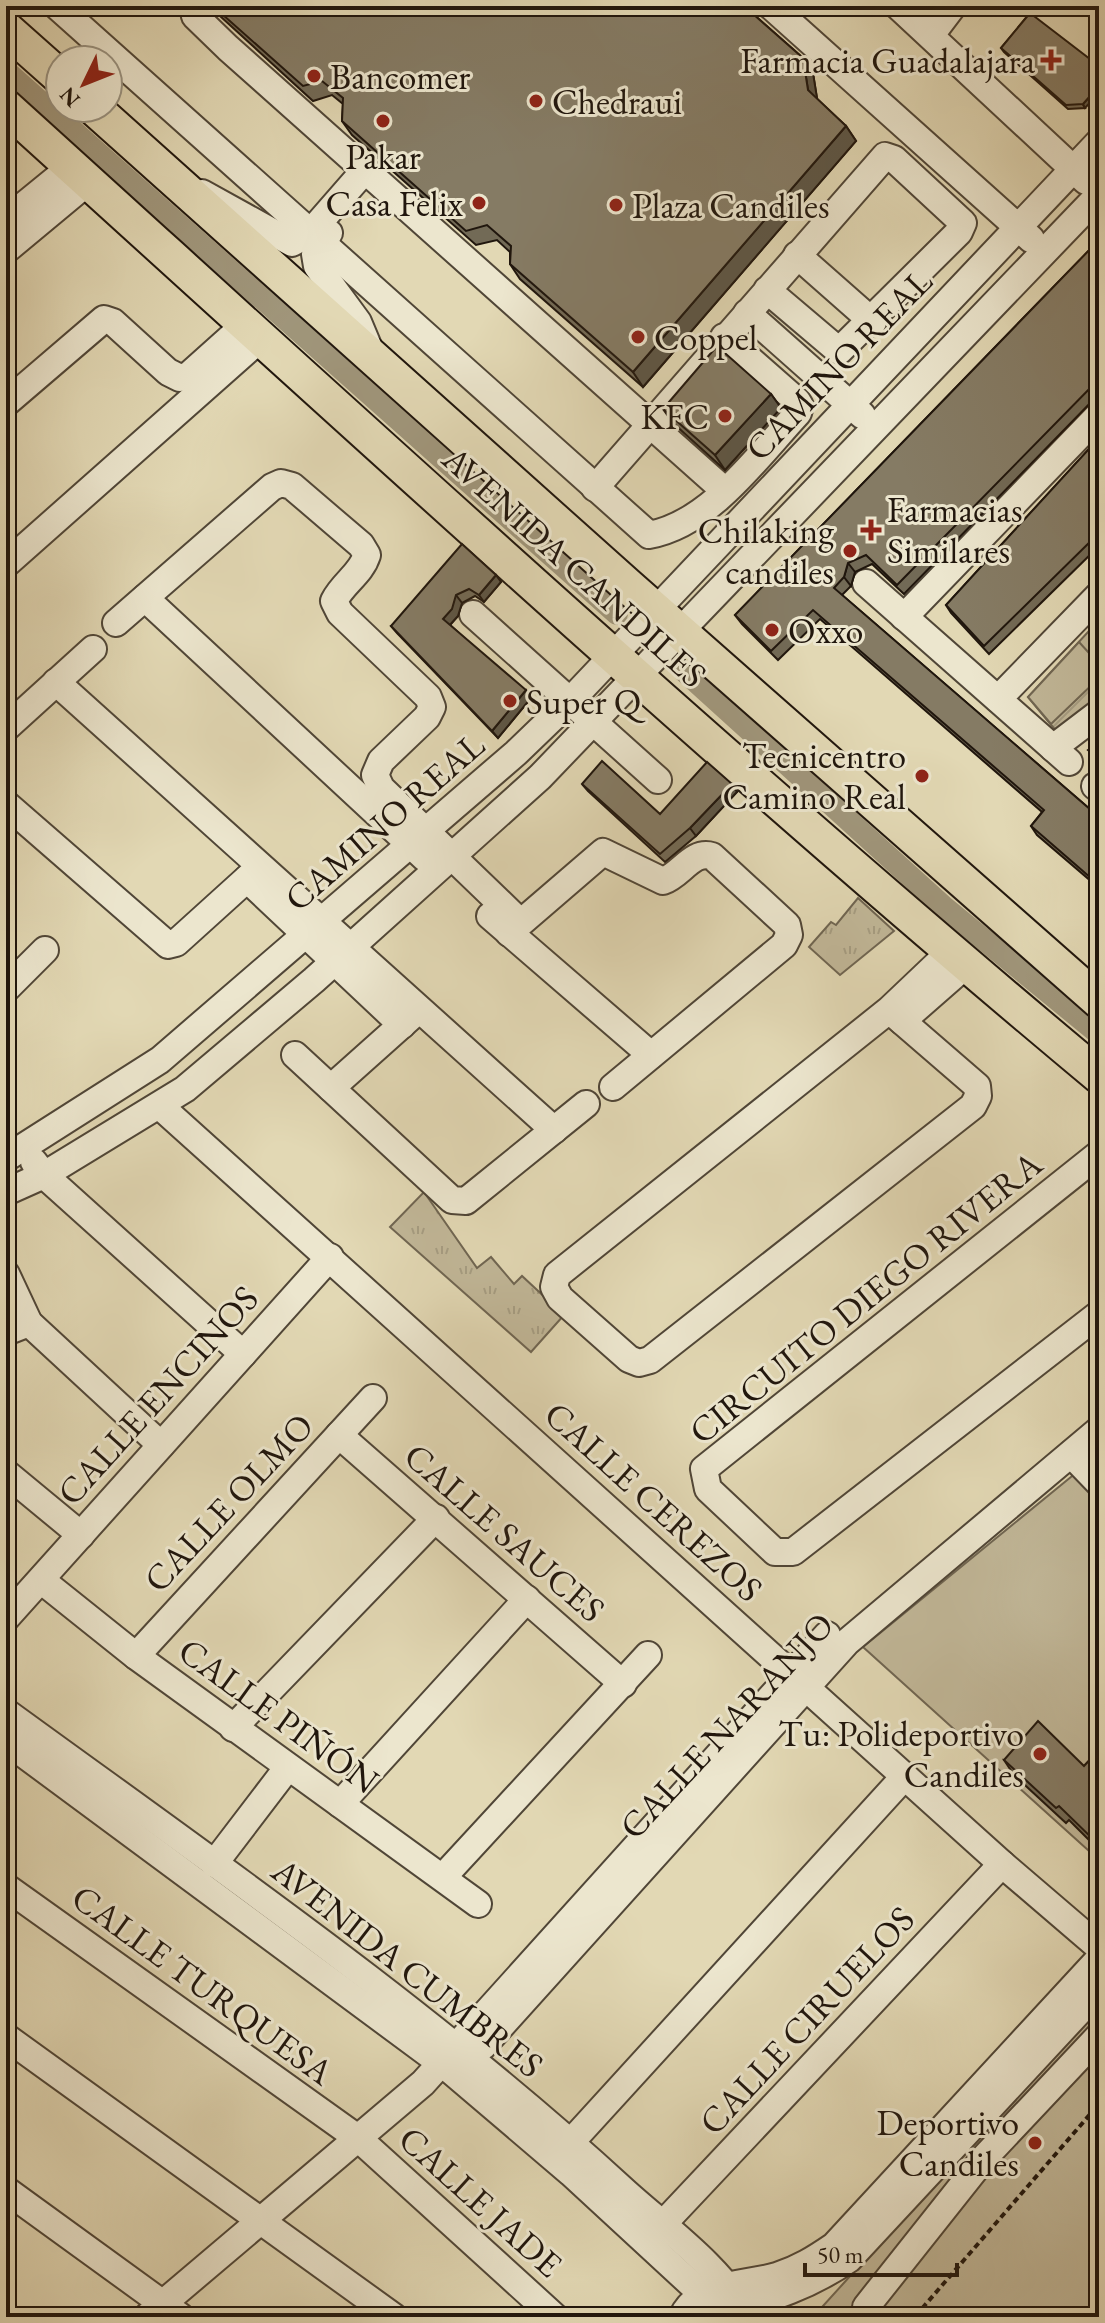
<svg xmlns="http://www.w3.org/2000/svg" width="1105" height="2323" font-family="'EB Garamond',serif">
<defs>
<pattern id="grass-tufts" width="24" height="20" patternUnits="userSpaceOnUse" patternTransform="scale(2)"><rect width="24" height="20" fill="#c1b798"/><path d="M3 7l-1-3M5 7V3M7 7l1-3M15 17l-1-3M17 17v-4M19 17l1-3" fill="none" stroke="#a69d82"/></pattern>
<pattern id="garden-furrows" width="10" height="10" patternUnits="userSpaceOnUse" patternTransform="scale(2)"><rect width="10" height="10" fill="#c1b798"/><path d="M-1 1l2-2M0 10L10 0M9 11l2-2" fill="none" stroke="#a69d82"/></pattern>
</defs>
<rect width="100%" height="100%" fill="#e2d8b4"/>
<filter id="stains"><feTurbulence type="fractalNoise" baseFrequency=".0025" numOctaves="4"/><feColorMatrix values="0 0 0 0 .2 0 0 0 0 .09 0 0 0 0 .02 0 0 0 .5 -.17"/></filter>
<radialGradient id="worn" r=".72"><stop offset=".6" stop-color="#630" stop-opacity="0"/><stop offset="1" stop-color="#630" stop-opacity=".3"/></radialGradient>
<g fill="url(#grass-tufts)" stroke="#706652" stroke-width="2">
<polygon points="858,898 894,931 840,975 809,947 831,922 836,925"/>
<polygon points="424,1192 477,1268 491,1257 514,1284 522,1276 564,1315 531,1352 390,1227"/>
</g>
<polygon fill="url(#garden-furrows)" stroke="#706652" stroke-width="2" points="1099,620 1099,699 1057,732 1028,697"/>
<g fill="#c1b798" stroke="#706652" stroke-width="2">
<polygon points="1079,642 1099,664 1099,678 1051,724 1028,697"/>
<polygon points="1099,1454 1099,1860 863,1647"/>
<polygon points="1099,2001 1099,2317 813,2317 842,2285"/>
</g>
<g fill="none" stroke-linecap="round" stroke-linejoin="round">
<g stroke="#a0967b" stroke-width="22">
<polyline points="6,71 617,614"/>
<polyline points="684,671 943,906 1099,1034"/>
</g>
<defs>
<g id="minor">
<path d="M57 6 649 535C710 524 757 457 798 413L800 406 797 401 724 337"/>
<polyline points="193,6 195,16 228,48 725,491"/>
<polyline points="771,6 1031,239"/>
<polyline points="898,6 1086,181"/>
<polyline points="931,35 953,6"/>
<polyline points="202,193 292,243 310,233 365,170"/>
<polyline points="6,220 72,166"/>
<polyline points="329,233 315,254 317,266 358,322 371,353"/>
<polyline points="6,250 89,181"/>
<polyline points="797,255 873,322"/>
<polyline points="747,313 862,415"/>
<polyline points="6,403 104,319 113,322 168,372 180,378 189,375 246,324"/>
<polyline points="595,488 885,156 894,159 963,223 959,232 839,351 767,290"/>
<polyline points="6,564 261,338"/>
<polyline points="866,583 1069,762"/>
<polyline points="145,598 425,858"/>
<polyline points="473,614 658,780"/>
<polyline points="904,617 1099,415"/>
<path d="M116 623 272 487 281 483 292 486 361 545 367 555C361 574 343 583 334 601L340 613 428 697 432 707 427 717 381 761 375 775 381 788 520 922"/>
<polyline points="56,682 554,1130"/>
<polyline points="998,699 1099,595"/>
<polyline points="6,728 93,649"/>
<polyline points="1053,748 1099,713"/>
<polyline points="1095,786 1099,789"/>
<polyline points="6,804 168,945 176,943 260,867"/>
<polyline points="247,879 402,1025"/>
<polyline points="490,916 651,1055"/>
<path d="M509 933 603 852 663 881C681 875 692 850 712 856L787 925 789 935 784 945 613 1087"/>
<polyline points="6,989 45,950"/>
<polyline points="889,1010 977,1086 978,1096 973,1106 650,1360 639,1363 629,1359 560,1298 554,1287 557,1275 889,1010 950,952"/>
<polyline points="902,1021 966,965"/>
<polyline points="295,1055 452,1200 466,1201 586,1104"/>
<polyline points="331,1088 415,1013"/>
<polyline points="161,1107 1002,1864 1099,1947"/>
<polyline points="1099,1154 704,1469 708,1489 775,1552 793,1552 1099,1314"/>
<polyline points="6,1158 160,1060 516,753 570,701 1099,142"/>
<polyline points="34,1162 44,1175 243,1354"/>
<polyline points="6,1192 44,1175 185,1089 314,980 540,777 1099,195"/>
<polyline points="6,1274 29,1323 161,1445"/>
<polyline points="6,1332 29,1323"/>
<polyline points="339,1435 623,1684"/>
<polyline points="1071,1454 1099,1483"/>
<polyline points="6,1473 81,1535"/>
<polyline points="41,1580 136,1656 478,1904"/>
<polyline points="6,1618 330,1257"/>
<polyline points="136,1656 373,1398"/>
<path d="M6 1712C216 1865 429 2012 621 2188 661 2225 723 2268 747 2317"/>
<polyline points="233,1728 436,1518"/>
<polyline points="6,1741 449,2069 571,2173 701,2293 719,2315"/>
<polyline points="340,1804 527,1599"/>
<polyline points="214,1864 288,1767"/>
<polyline points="443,1877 648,1655"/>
<polyline points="6,1887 359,2139 555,2317"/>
<polyline points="6,2037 394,2317"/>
<polyline points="458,2064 483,2046 847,1642 1099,1430"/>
<polyline points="571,2142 905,1776"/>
<polyline points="6,2190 181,2317"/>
<polyline points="662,2225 1002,1864"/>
<polyline points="866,2307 985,2157 1099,2036"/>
<path d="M726 2311C772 2298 810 2286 849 2259L1099 1990"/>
<polyline points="147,2317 423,2083 827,1635"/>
<path d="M682 2317C700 2281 743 2286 777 2276 799 2269 815 2259 834 2246L1099 1959"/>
</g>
<g id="major">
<polyline points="6,29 60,77"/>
<path d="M6 107C367 434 725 764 1099 1076"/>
<polyline points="94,108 628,586 1099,1001"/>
</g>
</defs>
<use href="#minor" stroke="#504637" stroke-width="30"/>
<use href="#major" stroke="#20160d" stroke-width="38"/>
<polyline stroke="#20160d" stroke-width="4" stroke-dasharray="6 4" stroke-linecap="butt" points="919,2317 919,2312 1099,2104"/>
<use href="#minor" stroke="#ece6ce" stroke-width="26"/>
<use href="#major" stroke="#e2d8b4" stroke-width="34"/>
</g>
<g fill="#726a56" stroke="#20160d" stroke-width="2">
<polygon points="209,6 744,6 803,58 813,73 817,99 846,126 856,141 643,387 520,279 510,264 510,252 497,240 476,245 352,135 342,121 343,104 332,95 313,101"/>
<polygon points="1030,13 1085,108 1068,109 1004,52 1001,48"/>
<polygon points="1099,240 1099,394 904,594 872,564 855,572 851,586 842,595 1099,817 1099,888 1037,835 1031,826 1042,812 820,619 778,660 742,624 735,615"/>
<polygon points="771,394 781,408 725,470 673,423 663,409"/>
<polygon points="1099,438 1099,546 989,654 951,613 946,605"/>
<polygon points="496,575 501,582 484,602 475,596 462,603 458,616 450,625 531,698 498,738 397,633 391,626"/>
<polygon points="582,784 660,814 737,792 696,836 665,862 588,791"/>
<polygon points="1099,1750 1099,1850 1069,1820 1066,1823 1014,1775 1004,1760 1084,1766"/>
</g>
<g fill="#5d5646" stroke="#20160d" stroke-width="2">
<polygon points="803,58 813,73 818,104 808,90"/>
<polygon points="1099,86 1099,93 1085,108 1083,104"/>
<polygon points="846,126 856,141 643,387 633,372"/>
<polygon points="771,394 781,408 725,470 715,455"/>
<polygon points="848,563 855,572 851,586 844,577"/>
<polygon points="496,575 501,582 484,602 479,595"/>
<polygon points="456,595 462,603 458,616 448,627 443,619"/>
<polygon points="526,690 531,698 498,738 492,731"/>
<polygon points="732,784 737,792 696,836 690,828"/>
</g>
<g fill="#857b64" stroke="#20160d" stroke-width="2">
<polygon points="213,6 744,6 803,58 808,90 846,126 633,372 510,264 511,246 487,225 466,231 342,121 343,98 322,81 303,86"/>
<polygon points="1030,13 1099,66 1099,86 1083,104 1066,105 1001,48"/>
<polygon points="1099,240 1099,379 897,585 866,555 848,563 844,577 834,588 1099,817 1099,885 1031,826 1044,810 813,610 771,651 735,615"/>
<polygon points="717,346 771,394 715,455 663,409"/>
<polygon points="1099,438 1099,533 984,646 946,605"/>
<polygon points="462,544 496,575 479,595 469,589 456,595 452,609 443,619 526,690 492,731 391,626"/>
<polygon points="1099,742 1099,759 1088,750"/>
<polygon points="602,761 660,814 707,762 732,784 690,828 660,854 582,784"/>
<polygon points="1038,1721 1084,1766 1099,1750 1099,1845 1059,1806 1056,1808 1004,1760"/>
</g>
<g fill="#8f2418" stroke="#ece6ce" stroke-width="3">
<path d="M1047 48h8v8h8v8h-8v8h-8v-8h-8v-8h8z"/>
<circle cx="314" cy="76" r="8"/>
<circle cx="536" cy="101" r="8"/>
<circle cx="383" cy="121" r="8"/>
<circle cx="479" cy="203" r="8"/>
<circle cx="616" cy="205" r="8"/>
<circle cx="638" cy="337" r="8"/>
<circle cx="725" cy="416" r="8"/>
<path d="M867 518h8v8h8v8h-8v8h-8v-8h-8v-8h8z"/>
<circle cx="850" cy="551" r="8"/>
<circle cx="772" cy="630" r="8"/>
<circle cx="510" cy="701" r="8"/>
<circle cx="922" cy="776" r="8"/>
<circle cx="1040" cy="1754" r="8"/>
<circle cx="1035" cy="2143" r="8"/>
</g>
<g text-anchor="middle" stroke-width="6" stroke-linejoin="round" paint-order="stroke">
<g font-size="36" fill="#20160d" stroke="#ece6ce" text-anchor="end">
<text x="1035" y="73">Farmacia Guadalajara</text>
<text x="330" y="89" text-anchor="start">Bancomer</text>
<text x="552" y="114" text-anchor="start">Chedraui</text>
<text x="383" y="169" text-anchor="middle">Pakar</text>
<text x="463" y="216">Casa Felix</text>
<text x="632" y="218" text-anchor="start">Plaza Candiles</text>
<text x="654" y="350" text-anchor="start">Coppel</text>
<text x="709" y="429">KFC</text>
<text x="887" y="522" text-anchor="start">Farmacias<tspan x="887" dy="41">Similares</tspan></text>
<text x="834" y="543">Chilaking<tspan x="834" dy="41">candiles</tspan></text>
<text x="788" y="643" text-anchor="start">Oxxo</text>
<text x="526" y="714" text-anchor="start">Super Q</text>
<text x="906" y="768">Tecnicentro<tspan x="906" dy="41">Camino Real</tspan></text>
<text x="1024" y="1746">Tu: Polideportivo<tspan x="1024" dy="41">Candiles</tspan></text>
<text x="1019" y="2135">Deportivo<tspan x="1019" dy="41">Candiles</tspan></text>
</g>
<g font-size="36" fill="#20160d" stroke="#ece6ce">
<text transform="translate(838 364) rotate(-46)" y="13">CAMINO REAL</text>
<text transform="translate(575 566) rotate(42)" y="13">AVENIDA CANDILES</text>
<text transform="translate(384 821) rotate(-41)" y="13">CAMINO REAL</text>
<text transform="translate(865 1297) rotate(-39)" y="13">CIRCUITO DIEGO RIVERA</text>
<text transform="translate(157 1395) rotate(-48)" y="13">CALLE ENCINOS</text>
<text transform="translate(654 1501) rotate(42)" y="13">CALLE CEREZOS</text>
<text transform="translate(228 1502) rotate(-47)" y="13">CALLE OLMO</text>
<text transform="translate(505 1532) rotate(41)" y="13">CALLE SAUCES</text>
<text transform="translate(279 1715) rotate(36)" y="13">CALLE PIÑÓN</text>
<text transform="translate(726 1725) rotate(-47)" y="13">CALLE NARANJO</text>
<text transform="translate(408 1967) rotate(38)" y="13">AVENIDA CUMBRES</text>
<text transform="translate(203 1984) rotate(36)" y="13">CALLE TURQUESA</text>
<text transform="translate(806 2020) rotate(-47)" y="13">CALLE CIRUELOS</text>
<text transform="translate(481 2201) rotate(42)" y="13">CALLE JADE</text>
</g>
</g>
<rect width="1105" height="2323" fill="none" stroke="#e2d8b4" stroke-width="32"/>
<rect x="8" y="8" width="1089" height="2307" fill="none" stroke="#20160d" stroke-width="4"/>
<rect x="16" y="16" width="1073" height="2291" fill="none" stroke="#20160d" stroke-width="2"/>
<g transform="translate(84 84) rotate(227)"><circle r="38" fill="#ece6ce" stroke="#9a9381" stroke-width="2"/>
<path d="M0-6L14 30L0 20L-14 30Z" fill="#8f2418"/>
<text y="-12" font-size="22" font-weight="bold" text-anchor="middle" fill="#20160d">N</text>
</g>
<path d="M805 2263v12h152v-12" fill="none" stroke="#20160d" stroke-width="4"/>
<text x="817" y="2263" font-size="24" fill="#20160d" stroke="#ece6ce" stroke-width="6" paint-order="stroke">50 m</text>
<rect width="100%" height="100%" filter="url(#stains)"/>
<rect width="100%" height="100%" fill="url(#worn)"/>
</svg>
